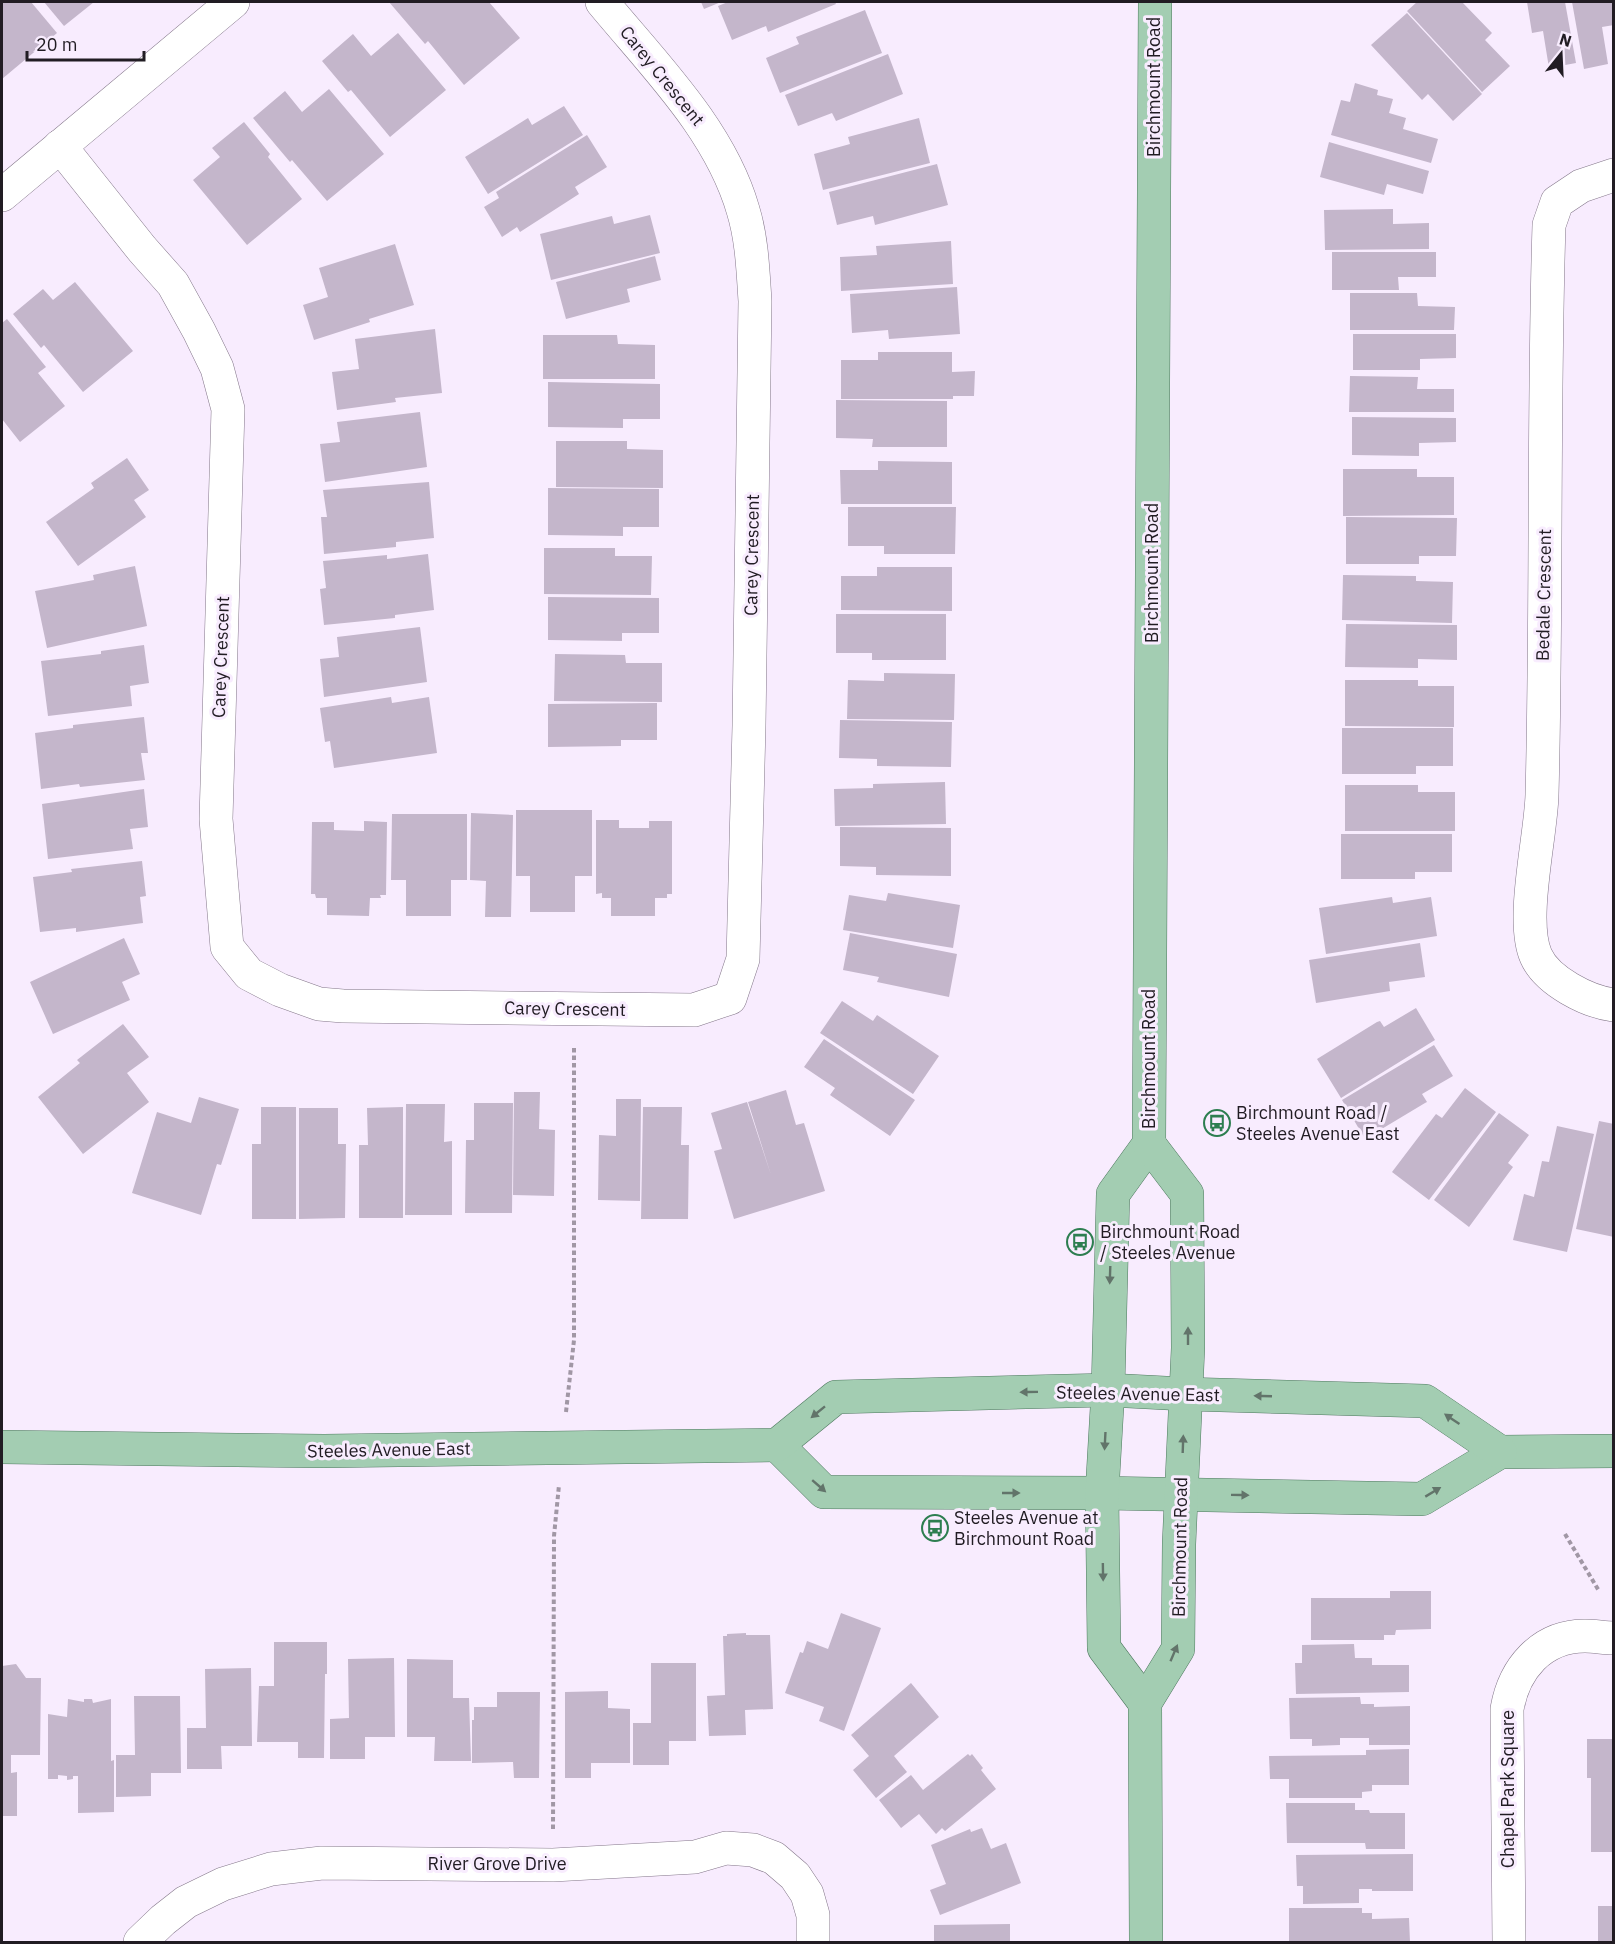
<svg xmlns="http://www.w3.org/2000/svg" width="1615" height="1944" font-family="'IBM Plex Sans',sans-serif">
<rect width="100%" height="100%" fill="#f8ecfe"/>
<g fill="#c4b6cb">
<polygon points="2,2 31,2 57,33 2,79"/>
<polygon points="44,2 94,2 64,26"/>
<polygon points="389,2 489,2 520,38 464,85 428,41 425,44"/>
<polygon points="701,2 721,2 704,9"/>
<polygon points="728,2 835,2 836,4 768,32 766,26 732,40 718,6"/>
<polygon points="1417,2 1462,2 1492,33 1485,40 1510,66 1482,92 1407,11"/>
<polygon points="1527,2 1565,2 1576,63 1549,68 1543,31 1532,33"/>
<polygon points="1572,2 1612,2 1614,25 1602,27 1608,64 1584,69"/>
<polygon points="865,10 882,53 780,93 766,58 799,44 796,37"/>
<polygon points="1407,13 1482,94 1453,121 1428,94 1422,100 1371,45"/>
<polygon points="398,33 446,90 390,137 351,90 348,92 322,61 353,34 371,56"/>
<polygon points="888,54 903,94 836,121 832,113 798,126 785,95"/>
<polygon points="1355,83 1378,90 1377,95 1393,99 1389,113 1406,118 1403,129 1438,139 1431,163 1331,135 1341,100 1350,102"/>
<polygon points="329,89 384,154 327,201 292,160 290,162 253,118 285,91 302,112"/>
<polygon points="564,106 583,135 488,194 465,157 528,118 532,125"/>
<polygon points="919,118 930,163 823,190 814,154 850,144 848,137"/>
<polygon points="244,122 270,154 268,157 302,199 247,245 193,180 220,157 212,148"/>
<polygon points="587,135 607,167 575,187 579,194 520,232 517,227 502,237 484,207 499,198 496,192"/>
<polygon points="1329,142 1429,171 1423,194 1387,184 1384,195 1320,177"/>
<polygon points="937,164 948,205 875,225 873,216 837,225 829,192"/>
<polygon points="1393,209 1393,224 1429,223 1429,249 1325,250 1324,210"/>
<polygon points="650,215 660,253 551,280 540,234 612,216 614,224"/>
<polygon points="951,241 953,284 841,291 840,257 877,255 876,246"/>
<polygon points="395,244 414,305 369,319 370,322 314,340 303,305 328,297 319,268"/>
<polygon points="1332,252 1436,252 1436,277 1398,277 1399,290 1332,290"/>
<polygon points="655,256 661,280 627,289 630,302 566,319 556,282"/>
<polygon points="75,282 133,351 83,392 44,345 41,348 13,314 43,289 53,300"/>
<polygon points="957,287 960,334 889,339 888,330 852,333 850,294"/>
<polygon points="1350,293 1417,293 1418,306 1455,307 1454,330 1350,330"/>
<polygon points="7,319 46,367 38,373 65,406 20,442 2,419 2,323"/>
<polygon points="435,329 442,393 395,398 396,402 337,410 332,372 359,369 355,339"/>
<polygon points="1353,334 1456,334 1456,358 1420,359 1420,370 1353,370"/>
<polygon points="543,335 617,335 618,344 655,345 655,379 543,379"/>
<polygon points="878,352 952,352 952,372 975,371 974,396 953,396 953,399 841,399 841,360 878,360"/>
<polygon points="1350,376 1418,377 1417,389 1454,389 1454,412 1349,412"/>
<polygon points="548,382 660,384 660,419 623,419 623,428 548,427"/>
<polygon points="836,400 947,401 947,447 872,447 873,439 836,438"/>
<polygon points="420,412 427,467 325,482 320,444 340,442 337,422"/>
<polygon points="1352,417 1456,418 1456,442 1419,443 1419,456 1352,455"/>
<polygon points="556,441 627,441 627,449 663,450 663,488 556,487"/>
<polygon points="127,458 149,490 134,500 146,517 78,566 46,522 94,488 91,483"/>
<polygon points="878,461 952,462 952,504 841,504 840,470 878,470"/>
<polygon points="1343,469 1417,469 1417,477 1454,477 1454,515 1343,516"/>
<polygon points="429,482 434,538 396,542 396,547 324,554 321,517 327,517 323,490"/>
<polygon points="548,488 659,489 659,527 623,527 623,536 548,535"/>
<polygon points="848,507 956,507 955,554 884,554 884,546 848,546"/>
<polygon points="1346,517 1457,518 1456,556 1419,556 1419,564 1346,564"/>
<polygon points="544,548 615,548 615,556 652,556 651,595 544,594"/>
<polygon points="428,554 434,610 395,615 395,618 324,625 320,589 326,588 323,561 387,555 387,559"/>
<polygon points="135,566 147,626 47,648 35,591 94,580 93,575"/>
<polygon points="877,567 952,567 952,611 841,610 841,576 877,576"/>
<polygon points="1343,575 1416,576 1416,581 1453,582 1452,623 1342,620"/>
<polygon points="548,597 659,598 659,633 622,633 622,641 548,640"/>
<polygon points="836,614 946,614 946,660 872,660 872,653 836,653"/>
<polygon points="1346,624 1457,625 1457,660 1418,659 1418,668 1345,667"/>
<polygon points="420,627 427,682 324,697 320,659 339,657 337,637"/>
<polygon points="144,645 149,683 130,686 132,706 48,716 41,661 101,654 101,651"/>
<polygon points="555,654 625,655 626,663 662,663 662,702 554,701"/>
<polygon points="884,673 955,674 954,720 847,719 848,680 884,681"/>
<polygon points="1345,680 1418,680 1418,686 1454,686 1454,727 1345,726"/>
<polygon points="391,697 392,703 429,697 437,753 334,768 330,741 325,742 320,708"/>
<polygon points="657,703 657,740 621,740 621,746 548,747 548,704"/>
<polygon points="144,717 148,753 141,753 145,780 80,787 79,784 41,789 35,733 73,728 73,725"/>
<polygon points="840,720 952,722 951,767 877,766 877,759 839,758"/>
<polygon points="1342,728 1453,728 1453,766 1416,766 1416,774 1342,774"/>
<polygon points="945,782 946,824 835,826 834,789 873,788 873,784"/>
<polygon points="1345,785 1418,785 1418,792 1455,792 1455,831 1345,831"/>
<polygon points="144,789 148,827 130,829 133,849 48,859 42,804"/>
<polygon points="516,810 592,810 592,876 575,876 575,912 530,912 530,876 516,876"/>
<polygon points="471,813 513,815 511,917 485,917 486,881 470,880"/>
<polygon points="392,814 467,814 467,880 451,880 451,916 406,916 406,880 391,880"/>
<polygon points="596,820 619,820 619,828 649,828 649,821 672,821 672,894 667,894 667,898 655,898 655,916 611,916 611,898 602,898 602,893 596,894"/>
<polygon points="364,821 387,822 386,895 380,895 381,898 370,898 369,916 327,915 327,898 316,898 315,894 311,894 312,822 334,822 334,830 364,831"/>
<polygon points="840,827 951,828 951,876 876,875 876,867 840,866"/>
<polygon points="1341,834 1452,834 1452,872 1415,872 1415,879 1341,879"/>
<polygon points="142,861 146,896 140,897 143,923 76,932 76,928 40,932 33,877 72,872 71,869"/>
<polygon points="888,893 960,905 953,948 843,930 849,895 886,901"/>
<polygon points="1392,897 1393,903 1431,897 1437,936 1326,954 1319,908"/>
<polygon points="850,933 957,954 949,997 877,982 879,977 843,970"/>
<polygon points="124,938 140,974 122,982 130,1000 53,1034 30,982"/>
<polygon points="1420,943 1425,977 1389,982 1390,991 1316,1003 1309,960"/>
<polygon points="842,1001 873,1021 877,1015 939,1056 913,1094 820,1033"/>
<polygon points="1416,1008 1435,1040 1341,1098 1317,1059 1377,1022 1380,1021 1384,1027"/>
<polygon points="123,1024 149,1057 127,1073 149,1102 83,1154 38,1097 80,1063 77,1060"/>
<polygon points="824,1039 915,1100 890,1136 830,1095 835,1088 804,1067"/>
<polygon points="1434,1045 1453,1076 1422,1094 1427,1102 1425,1103 1365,1139 1342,1100"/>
<polygon points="1465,1088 1496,1112 1429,1200 1392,1172 1436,1114 1442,1118"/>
<polygon points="786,1090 796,1125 804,1123 825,1191 734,1219 714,1151 722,1149 711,1113 747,1102 771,1175 748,1102"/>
<polygon points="514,1092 540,1092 539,1129 555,1130 554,1196 513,1195"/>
<polygon points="199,1097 239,1109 221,1165 217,1164 201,1215 132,1193 157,1112 191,1123"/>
<polygon points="616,1099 641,1099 640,1201 598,1200 599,1135 616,1136"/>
<polygon points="474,1103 513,1103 512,1213 465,1213 466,1140 474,1140"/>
<polygon points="406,1104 445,1104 444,1142 452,1141 452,1215 405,1215"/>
<polygon points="261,1107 296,1107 296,1219 252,1219 252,1144 261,1144"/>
<polygon points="403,1107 403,1218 359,1218 359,1145 368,1145 367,1108"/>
<polygon points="643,1107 682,1107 681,1145 689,1145 688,1219 641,1219"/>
<polygon points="299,1108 338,1108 338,1144 346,1144 345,1218 299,1219"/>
<polygon points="1499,1113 1529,1135 1508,1163 1513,1167 1469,1227 1434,1200"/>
<polygon points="1599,1121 1614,1124 1614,1237 1576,1229"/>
<polygon points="1557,1126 1594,1134 1567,1252 1513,1240 1524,1194 1534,1197 1542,1161 1549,1162"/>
<polygon points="1390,1591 1431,1591 1431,1629 1396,1630 1395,1635 1384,1635 1384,1640 1311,1640 1311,1598 1390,1598"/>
<polygon points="841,1613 881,1628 844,1731 819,1721 824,1707 785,1693 800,1652 803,1653 807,1641 828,1649"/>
<polygon points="746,1633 746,1635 770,1635 773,1709 745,1710 746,1735 709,1736 707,1696 725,1695 723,1636 727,1636 727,1634"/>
<polygon points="274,1642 327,1642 327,1674 325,1674 324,1758 298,1758 298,1742 257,1742 259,1686 274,1686"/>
<polygon points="1354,1644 1355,1658 1372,1658 1372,1665 1409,1665 1409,1692 1296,1694 1295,1663 1302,1663 1302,1645"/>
<polygon points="394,1658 395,1737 365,1737 365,1759 330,1759 330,1719 349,1718 348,1659"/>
<polygon points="407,1659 453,1660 453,1698 469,1698 471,1761 434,1761 435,1737 407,1737"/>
<polygon points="651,1663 696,1663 696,1741 669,1741 669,1765 633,1765 633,1723 651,1723"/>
<polygon points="16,1664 26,1678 41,1678 40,1755 11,1755 11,1773 17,1772 17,1816 2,1816 2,1666"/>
<polygon points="251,1668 252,1746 221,1746 222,1769 187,1769 187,1728 206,1728 205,1669"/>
<polygon points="911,1683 939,1717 894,1756 907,1772 876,1798 853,1770 869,1756 851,1735"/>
<polygon points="608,1691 608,1708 630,1709 630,1763 591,1763 591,1778 565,1778 565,1692"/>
<polygon points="497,1692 540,1692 539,1778 514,1778 513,1762 472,1763 472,1720 474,1720 474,1707 497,1707"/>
<polygon points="134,1696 180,1696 181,1773 151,1773 151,1796 116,1797 116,1755 135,1755"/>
<polygon points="1360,1697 1361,1704 1374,1704 1374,1707 1410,1706 1410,1745 1369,1745 1369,1738 1340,1738 1340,1745 1312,1746 1312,1739 1290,1739 1289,1698"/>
<polygon points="68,1699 84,1702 84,1699 92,1699 93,1703 111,1699 111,1761 114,1760 114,1812 78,1813 78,1776 73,1776 73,1779 67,1780 67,1776 58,1775 58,1779 48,1779 48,1714 67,1717"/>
<polygon points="1587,1739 1614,1739 1614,1852 1591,1852 1591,1778 1587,1778"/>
<polygon points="1409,1749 1409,1785 1372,1785 1372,1791 1362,1792 1362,1798 1289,1798 1289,1779 1270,1779 1269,1756 1366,1755 1366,1750"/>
<polygon points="968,1754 970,1756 972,1754 983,1768 981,1770 996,1789 945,1831 942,1828 936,1834 919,1814 901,1828 879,1800 911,1775 923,1790"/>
<polygon points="1286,1803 1355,1803 1355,1810 1369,1810 1370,1813 1405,1813 1405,1849 1366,1849 1365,1843 1287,1843"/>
<polygon points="982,1828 991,1849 1006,1843 1021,1883 940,1915 930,1890 946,1884 931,1845 970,1829 971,1832"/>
<polygon points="1413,1854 1413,1891 1372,1891 1372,1889 1359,1889 1359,1903 1303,1904 1303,1886 1297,1886 1296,1855"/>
<rect x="1598" y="1906" width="16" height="36"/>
<polygon points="1289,1908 1362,1908 1362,1913 1372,1913 1372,1919 1409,1918 1410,1942 1289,1942"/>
<polygon points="1010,1924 1010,1942 934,1942 934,1925"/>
</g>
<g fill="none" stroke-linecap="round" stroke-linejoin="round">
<defs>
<g id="minor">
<path d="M60 146 142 249 173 284 199 331 217 368 228 409 216 819 227 947 249 974 280 990 319 1004 343 1006 694 1010 730 998 743 959 749 726 755 301C753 271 752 239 743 210 720 130 654 65 602 2"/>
<path d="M1614 175 1581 186 1557 202 1549 225C1543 415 1547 605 1542 795 1541 836 1520 920 1536 956 1547 981 1588 1002 1614 1005"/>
<polyline points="2,195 233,2"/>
<polyline points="140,1942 163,1920 186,1902 223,1884 271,1869 322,1863 553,1865 695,1857 726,1848 753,1850 774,1858 795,1876 807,1894 813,1915 813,1942"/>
<path d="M1509 1942 1507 1709C1514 1669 1541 1636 1585 1636 1595 1636 1604 1638 1614 1638"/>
</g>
<g id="major">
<polyline points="777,1445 824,1492 1102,1493 1422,1499 1500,1452 1614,1451"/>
<polyline points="2,1447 324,1451 777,1445 836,1397 1108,1390 1185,1394 1425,1401 1500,1452"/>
<polyline points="1145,1703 1104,1648 1102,1493 1108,1390 1113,1194 1149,1144 1155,2"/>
<polyline points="1146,1942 1145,1703 1178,1649 1179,1544 1188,1348 1187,1194 1149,1144"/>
</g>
</defs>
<use href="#minor" stroke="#84778a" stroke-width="34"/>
<use href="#major" stroke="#4e795f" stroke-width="34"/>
<g stroke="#a197a5" stroke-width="4" stroke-dasharray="4.5 3" stroke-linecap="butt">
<polyline points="566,1412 574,1340 574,1045"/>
<polyline points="1565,1534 1599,1591"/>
<polyline points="553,1829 554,1536 559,1485"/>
</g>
<use href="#minor" stroke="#fff" stroke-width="33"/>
<use href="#major" stroke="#a3cdb2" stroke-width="33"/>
</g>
<defs><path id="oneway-solid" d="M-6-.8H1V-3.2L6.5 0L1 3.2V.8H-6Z" transform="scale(1.5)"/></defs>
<g fill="#62746a">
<use href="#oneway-solid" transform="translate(1110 1275) rotate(92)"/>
<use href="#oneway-solid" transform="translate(1188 1336) rotate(-90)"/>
<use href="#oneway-solid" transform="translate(1029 1392) rotate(179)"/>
<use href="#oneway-solid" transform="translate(1263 1396) rotate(-178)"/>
<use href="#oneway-solid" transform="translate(818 1412) rotate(141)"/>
<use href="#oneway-solid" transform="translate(1452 1419) rotate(-146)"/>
<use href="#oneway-solid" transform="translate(1105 1441) rotate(93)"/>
<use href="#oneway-solid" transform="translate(1183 1444) rotate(-88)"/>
<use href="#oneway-solid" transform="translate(819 1486) rotate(41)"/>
<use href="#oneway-solid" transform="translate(1433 1492) rotate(-31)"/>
<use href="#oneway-solid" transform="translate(1011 1493)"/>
<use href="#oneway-solid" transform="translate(1240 1495) rotate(1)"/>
<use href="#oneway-solid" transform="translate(1103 1572) rotate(89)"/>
<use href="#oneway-solid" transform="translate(1174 1653) rotate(-67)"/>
</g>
<defs>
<symbol id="bus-ring" viewBox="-11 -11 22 22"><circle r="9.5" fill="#f8ecfe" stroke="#2d7e50" stroke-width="1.5"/><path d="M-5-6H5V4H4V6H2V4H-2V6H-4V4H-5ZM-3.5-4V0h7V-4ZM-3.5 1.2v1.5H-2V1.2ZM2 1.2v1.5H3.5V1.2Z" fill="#2d7e50"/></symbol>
</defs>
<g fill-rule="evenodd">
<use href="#bus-ring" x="1202" y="1108" width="30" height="30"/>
<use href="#bus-ring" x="1065" y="1227" width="30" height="30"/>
<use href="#bus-ring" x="920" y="1513" width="30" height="30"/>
</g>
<g text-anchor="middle" stroke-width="6" stroke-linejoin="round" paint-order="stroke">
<g font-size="18" fill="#211c23" stroke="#f8ecfe">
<text transform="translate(662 76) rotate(51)" y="6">Carey Crescent</text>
<text transform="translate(1154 87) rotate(-90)" y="6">Birchmount Road</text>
<text transform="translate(752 555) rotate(-89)" y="6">Carey Crescent</text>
<text transform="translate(1152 573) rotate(-90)" y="6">Birchmount Road</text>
<text transform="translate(1544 595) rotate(-89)" y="6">Bedale Crescent</text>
<text transform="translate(221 657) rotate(-88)" y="6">Carey Crescent</text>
<text transform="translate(565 1009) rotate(1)" y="6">Carey Crescent</text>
<text transform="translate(1149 1059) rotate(-90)" y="6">Birchmount Road</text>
<text transform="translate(1138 1394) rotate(1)" y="6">Steeles Avenue East</text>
<text transform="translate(389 1450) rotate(-1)" y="6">Steeles Avenue East</text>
<text transform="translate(1180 1547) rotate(-89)" y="6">Birchmount Road</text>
<text transform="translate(1508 1789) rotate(-90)" y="6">Chapel Park Square</text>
<text x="497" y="1870">River Grove Drive</text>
</g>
<g font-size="18" fill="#211c23" stroke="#f8ecfe" text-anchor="start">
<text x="1236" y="1119">Birchmount Road /<tspan x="1236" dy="21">Steeles Avenue East</tspan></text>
<text x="1100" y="1238">Birchmount Road<tspan x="1100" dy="21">/ Steeles Avenue</tspan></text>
<text x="954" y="1524">Steeles Avenue at<tspan x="954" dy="21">Birchmount Road</tspan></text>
</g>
</g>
<rect width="1615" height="1944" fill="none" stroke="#211c23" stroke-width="6"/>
<g transform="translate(1561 54) rotate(18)" stroke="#f8ecfe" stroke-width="4.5" paint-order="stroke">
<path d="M0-4.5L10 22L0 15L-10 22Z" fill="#211c23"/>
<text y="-9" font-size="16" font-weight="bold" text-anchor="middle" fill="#211c23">N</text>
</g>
<path d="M27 51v9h117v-9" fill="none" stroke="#211c23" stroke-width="3"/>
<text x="36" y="51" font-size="18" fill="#211c23" stroke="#f8ecfe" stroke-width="4.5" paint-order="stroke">20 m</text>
</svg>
